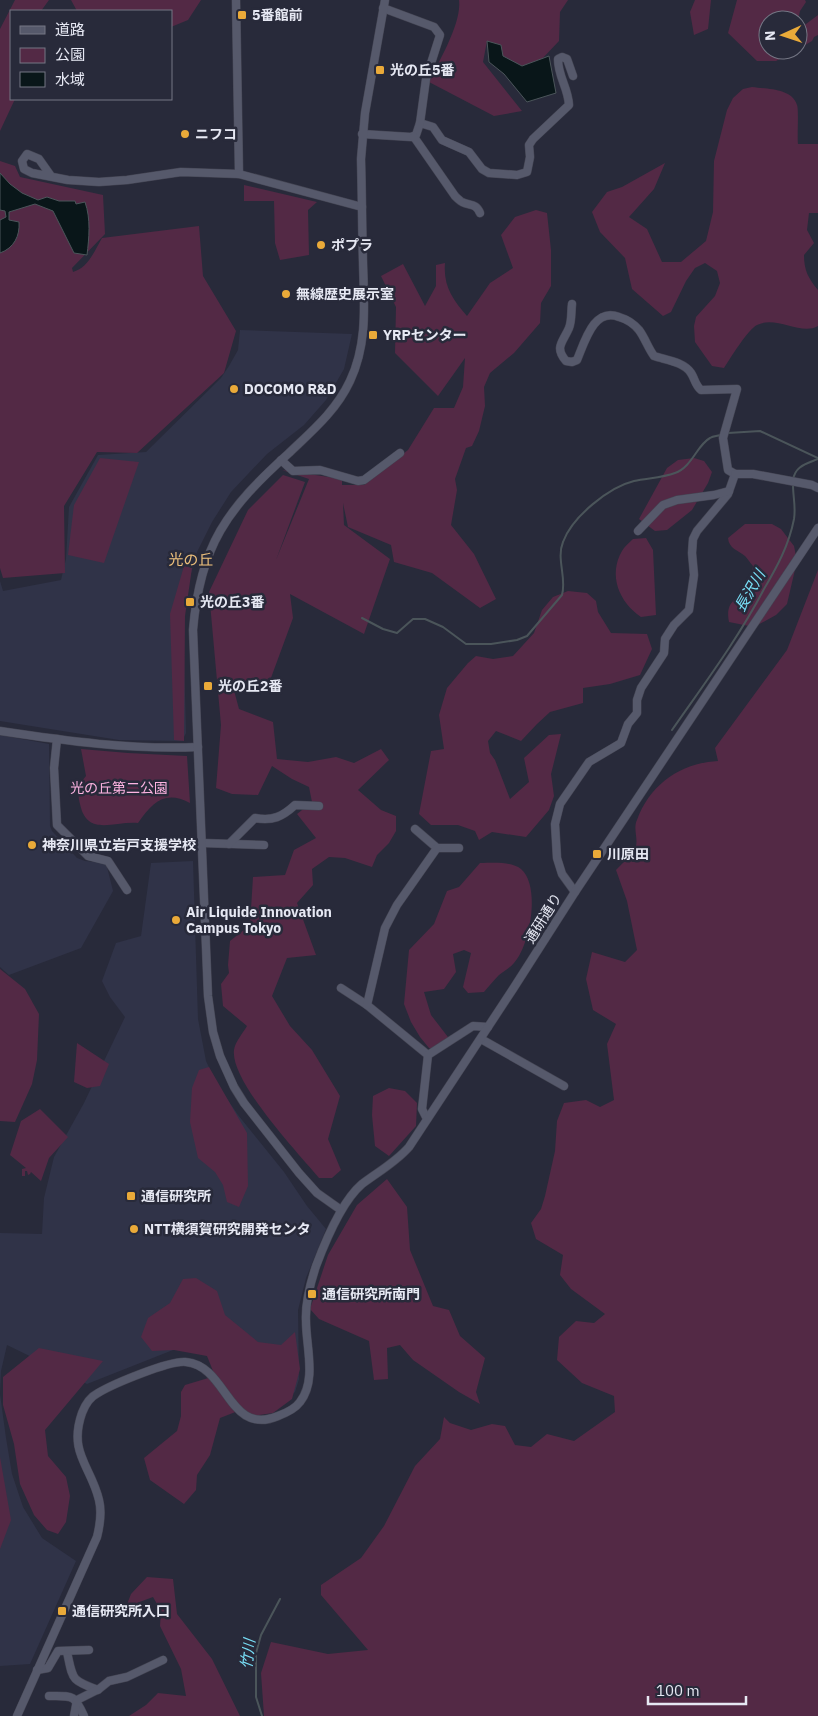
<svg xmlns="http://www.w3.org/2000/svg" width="818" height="1716" font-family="'IBM Plex Sans','Noto Sans JP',sans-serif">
<rect width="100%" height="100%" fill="#282a3a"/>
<g fill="#303348">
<polygon points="240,330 352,334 344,369 326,400 304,425 267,454 231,492 212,522 197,552 188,584 183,614 186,733 182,741 119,740 0,721 0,581 3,591 61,580 66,559 69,507 98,455 146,452 221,378 229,366 238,350"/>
<polygon points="0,735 49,744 50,826 52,831 77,858 85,861 106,863 113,891 81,948 9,975 0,967"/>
<polygon points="193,861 198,1019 206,1061 217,1084 238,1115 284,1172 307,1206 326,1229 306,1278 298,1310 299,1379 295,1392 283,1401 200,1352 178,1348 87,1384 7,1345 1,1371 0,1394 6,1438 12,1474 23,1507 42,1538 76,1561 30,1664 0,1666 0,1233 42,1234 44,1198 54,1157 84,1103 125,1017 110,997 102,981 116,943 141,936 151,863"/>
</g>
<g fill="#532945">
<polygon points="15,0 49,0 41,11 11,11 11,99 15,99 0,131 0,29"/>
<polygon points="71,0 201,0 188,20 171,27 171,11 77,11"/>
<path d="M459 0H568L560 12 559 41 541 60 522 66 503 56 487 41 483 62 522 111 494 116 429 82C439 61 462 23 459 0Z"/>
<polygon points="695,0 711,0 708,29 694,35 690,12"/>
<polygon points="737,0 805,0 806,2 800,11 798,20 768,20 768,50 796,50 776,61 757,61 728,33"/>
<polygon points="818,15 818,35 814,37 812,41 798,49 798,30"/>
<path d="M752 87C766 89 792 88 797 105 799 110 797 136 798 144H818V213H809L807 230 814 243 804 255C804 270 808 278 818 290V326C801 336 776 315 757 325 748 329 730 359 724 368L712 366 695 342 694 326 696 317 715 296 720 283 717 271 705 263 695 268 686 281 671 312 663 316 632 289 625 258 600 232 592 212 607 192 622 187 665 163 654 189 629 217 647 229 662 262H681L706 241 713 212 714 161 727 110 733 98 743 89Z"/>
<path d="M0 161 15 166 20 177 103 195 105 234 72 268 73 272C88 268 95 250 102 238L199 226 203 276 236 331 224 373 137 453 97 452 64 506 65 573 3 578 0 568Z"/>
<polygon points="244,185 317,202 308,210 309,255 280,260 275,243 274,201 244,201"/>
<path d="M536 210 547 213 551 250V286L541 303 540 323 514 353 490 373 484 387 485 406 479 431 472 446 466 448 455 479 457 490 451 525 474 554 496 599 480 608 432 573 394 562 391 545 348 527 343 503 344 525 390 559 364 634 290 594 293 618 268 686 232 683 239 709 273 722 277 759 308 762 336 757 354 763 381 749 389 760 358 790 381 810 396 816V831L389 843 377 855 372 867 345 858 329 857 312 869 313 885 297 903 316 955 287 958 272 996 290 1026 312 1050 340 1096 328 1139 341 1170 332 1178H319C298 1153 230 1081 234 1050 235 1042 243 1033 247 1026L223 1006 221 984 229 973 228 965 230 941 250 925 253 877 285 875 294 850 316 838 297 814 312 802 309 787 292 779 272 766 258 795 232 794 216 788 221 725 209 592 248 510 283 475 305 482 276 560 309 479 282 470 342 479V485H364L408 450 434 408H454L463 387 465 358 438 396 395 353 396 307 381 276 403 264 425 306 436 286V265L445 263C443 286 453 300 467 316L490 283 513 268 501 235 515 217Z"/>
<polygon points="100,458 139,462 104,563 68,555 74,505"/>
<polygon points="694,458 704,461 712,472 708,483 692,510 667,530 655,531 639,519 667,468 678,460"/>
<path d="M745 524H772L781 529 794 546 797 561 787 604 776 615 754 627 729 622C724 598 742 599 750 582 752 578 752 571 753 566 750 563 748 559 745 556 738 550 729 549 728 538Z"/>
<path d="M646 538 653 550 656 615 641 617C619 602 608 575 622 551 624 547 629 543 633 539Z"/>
<polygon points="184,566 192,568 185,616 184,741 174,740 170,614"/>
<path d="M818 570V1716H264L261 1673 271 1642 328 1654 368 1650 321 1595V1585L361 1558 384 1526 415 1466 440 1439 444 1417 450 1423 471 1430 492 1424 505 1426 515 1445 531 1447 547 1434 574 1441 615 1412 614 1396 582 1383 557 1360 559 1337 576 1321 594 1323 605 1314 571 1289 560 1275 563 1255 536 1239 531 1223 541 1209 545 1196 555 1151 557 1121 564 1103 586 1100 600 1107 614 1100 607 1044 616 1024 593 1010 586 979 592 952 625 962 637 950 627 901 616 870C621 865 634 852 636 846 638 838 633 828 637 820 650 784 681 763 718 761L715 748 787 650Z"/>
<polygon points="568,591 587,593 596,601 598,612 611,633 647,634 652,649 640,675 610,684 583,688 583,703 550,712 537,724 521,741 496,731 488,741 490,753 495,760 510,799 529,782 524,758 549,735 561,734 551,774 554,796 549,810 526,837 492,832 479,840 475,831 458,825 431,825 419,814 431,751 444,749 439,715 447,688 468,663 476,656 493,659 513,656 534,633 542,610 553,597"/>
<path d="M81 749 128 753 187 756 190 803C165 790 153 802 138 823 113 821 87 837 80 804 77 792 78 785 86 776Z"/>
<path d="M480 863C493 863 511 861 521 869 541 886 530 946 514 963 510 968 504 971 499 975 494 980 489 986 484 992L468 993 463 987 471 953 464 950 453 954 456 972 444 989 424 992 431 1015 451 1041 441 1051 429 1048 420 1037 411 1022 404 1004 409 950 434 924 447 891 459 887Z"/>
<polygon points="0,969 25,989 39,1014 37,1060 32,1084 15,1122 0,1121"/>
<polygon points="77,1043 109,1064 100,1086 87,1088 74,1082"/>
<polygon points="209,1067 247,1133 248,1186 239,1207 227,1202 223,1185 215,1172 198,1158 190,1122 192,1088 199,1070"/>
<polygon points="389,1088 405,1091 417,1103 416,1126 389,1156 375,1146 372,1115 373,1096"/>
<polygon points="40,1109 68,1137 49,1158 41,1181 31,1172 30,1174 28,1175 27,1171 25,1171 25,1176 22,1176 22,1169 26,1168 10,1155 21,1121"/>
<polygon points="387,1179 407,1207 410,1250 433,1306 449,1310 460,1336 485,1358 476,1392 480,1404 459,1392 413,1360 400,1345 387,1348 388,1379 374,1380 369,1341 319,1319 310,1309 328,1255 357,1205"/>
<polygon points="196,1278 217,1291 225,1315 258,1342 281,1345 295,1332 300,1369 292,1399 273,1413 252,1416 238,1411 220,1418 210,1455 197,1475 196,1490 184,1504 150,1480 144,1458 177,1431 181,1416 181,1392 185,1385 215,1376 207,1356 174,1350 152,1351 141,1337 148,1318 170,1303 183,1279"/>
<polygon points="39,1348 103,1361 45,1430 48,1456 66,1477 70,1496 66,1522 58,1534 47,1530 34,1515 20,1484 14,1444 3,1405 3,1377"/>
<polygon points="0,1457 11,1520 0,1549"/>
<polygon points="147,1577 173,1579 177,1614 212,1659 240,1716 129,1716 146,1705 158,1693 186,1696 181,1669 160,1626 161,1611 153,1597 126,1607 131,1594"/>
</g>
<g fill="#091619" stroke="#4b555a">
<polygon points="487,41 501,45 503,56 522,66 549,56 556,93 527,102 504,74 489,62"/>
<path d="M0 173 10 184 22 193 38 200 47 197 59 201H75L76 204 85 202C91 219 89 238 87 255L74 253 53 211 35 204 9 212V220L19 222C20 236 14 248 0 253V220L6 217 5 211 0 210Z"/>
</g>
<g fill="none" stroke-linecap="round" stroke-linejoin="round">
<g stroke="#4b555a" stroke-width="2">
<polyline points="728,433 760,431 818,458"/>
<path d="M793 480C795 466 806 464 818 459"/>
<path d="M362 618 383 629 397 633 413 619H425L443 627 466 644H491L517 640 527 636 562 595C567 578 556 559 563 542 572 517 609 487 634 481 647 478 662 478 675 473 692 467 697 445 710 438 713 436 718 436 721 435"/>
<path d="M672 730C704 684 738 639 764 589 777 567 789 545 794 519 796 507 793 497 793 485"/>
<polyline points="262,1716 256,1697 256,1653 261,1635 280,1599"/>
</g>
<defs>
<g id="minor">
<polyline points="236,0 239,174"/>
<path d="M420 123 433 127 442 140 469 152 482 169 489 173 517 175 527 172 530 157 529 145 533 139 569 105C568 87 558 77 558 59L562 57 567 59 573 76"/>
<polyline points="362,134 411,137 416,135 420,123 426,79 440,35 434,27 383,8"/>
<path d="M414 137 455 196C455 196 461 202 462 202 470 206 476 203 480 213"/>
<polyline points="51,176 39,159 27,154 22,161 24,169 32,173 68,180 99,182 127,180 181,172 239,174 362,207"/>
<path d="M572 304C571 311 572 321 569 328 563 342 554 347 566 361L572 362 577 360C585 341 594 307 619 317 626 319 634 324 639 330 645 338 648 348 654 356 666 360 684 362 691 373 695 379 695 385 701 390L737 389 723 438 728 470 735 474 728 494 697 531 693 539 692 553 694 575 689 610 674 625 665 639 664 653 641 688 637 700V713L628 724 621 743 589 762 560 804 555 824 557 858 562 874 575 892"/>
<polyline points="281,460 293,471 320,470 358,481 364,480 400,453"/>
<polyline points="735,474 753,474 812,485 818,488"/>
<polyline points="638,531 663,505 677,500 714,495 729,491"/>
<path d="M0 731C66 741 132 750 198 747"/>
<polyline points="57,739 54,768 57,825 88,856 108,861 127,890"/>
<polyline points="415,829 437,848 459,848"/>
<polyline points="202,843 264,845"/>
<path d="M229 844 255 818C273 821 282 817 295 805L319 806"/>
<polyline points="341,988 367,1005 428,1055"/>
<polyline points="367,1005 385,928 397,905 437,848"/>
<polyline points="481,1039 564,1086"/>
<polyline points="427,1119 422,1109 428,1055 473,1026 488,1027"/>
<path d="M341 1210 317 1193 299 1173 244 1103 234 1087 220 1056 213 1032 208 996 193 630C200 545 227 509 289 453 312 431 336 411 350 381 368 343 364 303 363 262 362 228 362 194 361 159L365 113 385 0"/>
<path d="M67 1652C73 1679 70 1680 98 1690"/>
<polyline points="37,1670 48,1668 58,1651 89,1650"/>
<path d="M49 1696C73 1696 74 1694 84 1716"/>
<path d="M17 1716 97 1537C100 1525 102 1512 99 1500 91 1466 68 1453 82 1413 85 1405 90 1397 98 1393 113 1384 170 1360 186 1362 228 1366 228 1437 278 1416 286 1413 295 1409 300 1402 317 1380 306 1347 306 1321 305 1302 310 1284 316 1266 325 1242 342 1201 362 1184 378 1172 396 1162 409 1147L513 989 575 892 818 528"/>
<polyline points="74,1716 77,1700 99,1689 109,1681 127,1677 163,1660"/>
</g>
</defs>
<use href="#minor" stroke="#444553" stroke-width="9"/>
<use href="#minor" stroke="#56596b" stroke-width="8"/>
</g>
<g fill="#eaaa39" stroke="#282a3a" stroke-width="2">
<rect x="237" y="10" width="10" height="10" rx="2.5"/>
<rect x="375" y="65" width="10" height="10" rx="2.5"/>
<circle cx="185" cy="134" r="5"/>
<circle cx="321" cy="245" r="5"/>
<circle cx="286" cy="294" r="5"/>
<rect x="368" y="330" width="10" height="10" rx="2.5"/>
<circle cx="234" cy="389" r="5"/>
<rect x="185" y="597" width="10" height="10" rx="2.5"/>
<rect x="203" y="681" width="10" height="10" rx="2.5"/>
<circle cx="32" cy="845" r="5"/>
<rect x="592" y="849" width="10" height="10" rx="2.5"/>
<circle cx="176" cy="920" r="5"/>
<rect x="126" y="1191" width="10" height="10" rx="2.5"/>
<circle cx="134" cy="1229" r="5"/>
<rect x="307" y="1289" width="10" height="10" rx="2.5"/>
<rect x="57" y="1606" width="10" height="10" rx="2.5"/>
</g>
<g text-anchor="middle" stroke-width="5" stroke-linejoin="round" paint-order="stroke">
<g font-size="14" font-weight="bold" fill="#e6e8f3" stroke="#282a3a" text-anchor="start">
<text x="252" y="20">5番館前</text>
<text x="390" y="75">光の丘5番</text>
<text x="195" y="139">ニフコ</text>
<text x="331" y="250">ポプラ</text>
<text x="296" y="299">無線歴史展示室</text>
<text x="383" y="340">YRPセンター</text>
<text x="244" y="394">DOCOMO R&amp;D</text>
<text x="200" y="607">光の丘3番</text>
<text x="218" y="691">光の丘2番</text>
<text x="42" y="850">神奈川県立岩戸支援学校</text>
<text x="607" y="859">川原田</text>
<text x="186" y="917">Air Liquide Innovation<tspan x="186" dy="16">Campus Tokyo</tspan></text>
<text x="141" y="1201">通信研究所</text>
<text x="144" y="1234">NTT横須賀研究開発センタ</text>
<text x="322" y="1299">通信研究所南門</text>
<text x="72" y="1616">通信研究所入口</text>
</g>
<g font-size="14" fill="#fdb3e1" stroke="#282a3a">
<text x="119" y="793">光の丘第二公園</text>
</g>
<g font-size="14" fill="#e6e8f3" stroke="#282a3a">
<text transform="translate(543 918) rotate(-58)" y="5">通研通り</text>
</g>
<g font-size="15" fill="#edc07c" stroke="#282a3a">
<text x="191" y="565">光の丘</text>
</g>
<g font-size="15" font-style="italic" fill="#79e1f9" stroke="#282a3a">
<text transform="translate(750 591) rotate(-60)" y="5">長沢川</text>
<text transform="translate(248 1654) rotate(-83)" y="5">竹川</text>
</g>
</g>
<rect x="10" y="10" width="162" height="90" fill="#282a3a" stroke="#747684"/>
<rect x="20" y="26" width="25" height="8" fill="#56596b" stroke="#747684"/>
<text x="55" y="35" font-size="15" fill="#e6e8f3">道路</text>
<rect x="20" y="48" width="25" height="15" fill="#532945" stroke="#747684"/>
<text x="55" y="60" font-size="15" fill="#e6e8f3">公園</text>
<rect x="20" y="72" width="25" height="15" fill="#091619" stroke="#747684"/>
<text x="55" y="85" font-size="15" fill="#e6e8f3">水域</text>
<g transform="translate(783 35) rotate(267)"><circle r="24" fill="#282a3a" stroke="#747684"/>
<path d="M0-4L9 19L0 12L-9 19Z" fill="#eaaa39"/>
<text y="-8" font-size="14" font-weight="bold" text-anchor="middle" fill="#e6e8f3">N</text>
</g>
<path d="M648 1696v8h98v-8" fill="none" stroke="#e6e8f3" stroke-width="2.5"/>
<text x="656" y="1696" font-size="15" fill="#e6e8f3" stroke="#282a3a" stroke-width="4" paint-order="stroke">100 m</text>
</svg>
